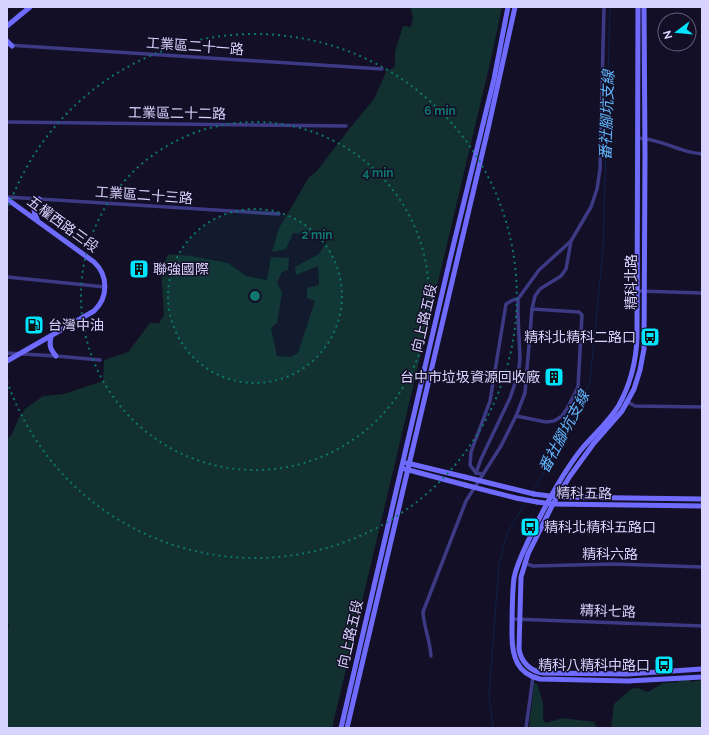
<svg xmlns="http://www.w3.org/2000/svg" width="709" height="735" font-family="Raleway,'Noto Sans TC',sans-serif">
<rect width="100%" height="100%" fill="#130f26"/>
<g fill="#12302f">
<polygon points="410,7 502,7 491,59 332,728 7,728 7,628 9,628 7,617 7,439 11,436 19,418 25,409 43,396 64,394 103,381 104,360 128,352 150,323 159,323 164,315 161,271 168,254 191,256 228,263 246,276 267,280 271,257 289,258 288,270 282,272 277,282 282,293 277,323 271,328 277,356 291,357 298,353 315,301 307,298 307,288 319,285 318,266 296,275 295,267 319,254 329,237 293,233 286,249 272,252 279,228 309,177 316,172 350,128 374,99 387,70 392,69 395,66 395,52 403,26 411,27 413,17"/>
<polygon points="678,677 687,677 691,682 702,680 702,728 611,728 614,704 631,689 638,688 648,692 663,683 678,682"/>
<polygon points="534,683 537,684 543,703 543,720 546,723 562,718 594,722 597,728 529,728"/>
</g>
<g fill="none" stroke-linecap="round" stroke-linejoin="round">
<g stroke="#0c2248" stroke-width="1">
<polyline points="532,492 567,433 590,382 603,249 610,7"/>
<polyline points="493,728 489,695 499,564 508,531 526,502"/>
</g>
<g stroke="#3d3a85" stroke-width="3.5">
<polyline points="7,45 382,69"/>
<polyline points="7,122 346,126"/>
<path d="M637 138C653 138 666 145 680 149 687 152 695 153 702 154"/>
<polyline points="7,197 279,214"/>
<polyline points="7,277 105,287"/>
<polyline points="638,291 702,293"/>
<polyline points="7,353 56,356 100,360"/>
<polyline points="626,401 635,406 702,407"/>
<polyline points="516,416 525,393 532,309 535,296 540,289 561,276 566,269 571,241 591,207 597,189 600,169 604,7"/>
<polyline points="476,473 481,459 510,398 518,375 520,359 518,314 518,299 539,270 571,241"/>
<polyline points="483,474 476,473 470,465 471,452 490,401 506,304 513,300 518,299"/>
<polyline points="524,563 533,566 614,564 702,567"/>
<polyline points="512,619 702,626"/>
<path d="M431 656C430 640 424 628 423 612L466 501 501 446 516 416 546 422 554 421 562 416 568 407 578 387 582 315 579 312 532 309"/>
<polyline points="526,728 533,677"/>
</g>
<g stroke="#6f6bff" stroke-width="5">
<path d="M638 7 637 338C636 362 631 383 619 405 609 422 592 436 580 451 560 477 545 506 531 535 525 548 517 563 514 578 512 594 512 619 512 635 512 656 517 674 540 679L628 681 702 677"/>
<path d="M644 7 645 156 644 349 640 370 634 389 627 402 622 411 594 443 570 476 553 504 528 554 521 577 519 649C521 662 530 671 543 673L627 674 702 669"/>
<polyline points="7,26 30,7"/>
<polyline points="7,41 12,46"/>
<path d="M7 199 94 262C109 276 108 298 94 311L7 361"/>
<path d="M37 219C33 212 33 205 39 199"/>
<path d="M51 337C49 345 50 349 56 356"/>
<polyline points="407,463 465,477"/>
<polyline points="405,469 465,485"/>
<polyline points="534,494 557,497 702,499"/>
<polyline points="537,502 553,504 702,506"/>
<polyline points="341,728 451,255 494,79 508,7"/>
<polyline points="347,728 488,129 515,7"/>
</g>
<g stroke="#6f6bff" stroke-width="5">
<polyline points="465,477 534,494"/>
<polyline points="465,485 516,498 537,502"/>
</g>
</g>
<circle cx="255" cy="296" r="87" fill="#0f766e" fill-opacity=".12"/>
<g fill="none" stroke="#0f766e" stroke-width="2" stroke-dasharray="2 4">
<circle cx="255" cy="296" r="87"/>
<circle cx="255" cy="296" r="174"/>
<path d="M7 211A262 262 0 1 1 7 381"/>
</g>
<defs>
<symbol id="building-square" viewBox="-11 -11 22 22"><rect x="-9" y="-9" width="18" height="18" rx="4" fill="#00e5ff" stroke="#130f26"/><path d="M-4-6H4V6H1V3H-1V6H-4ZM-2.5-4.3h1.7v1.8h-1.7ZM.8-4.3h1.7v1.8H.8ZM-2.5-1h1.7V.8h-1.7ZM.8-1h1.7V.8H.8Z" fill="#111"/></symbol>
<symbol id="fuel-square" viewBox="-11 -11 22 22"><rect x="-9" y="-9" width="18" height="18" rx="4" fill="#00e5ff" stroke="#130f26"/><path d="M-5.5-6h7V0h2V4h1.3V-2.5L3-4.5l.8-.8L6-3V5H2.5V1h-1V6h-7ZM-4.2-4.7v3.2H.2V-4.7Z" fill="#111"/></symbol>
<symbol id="bus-square" viewBox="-11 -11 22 22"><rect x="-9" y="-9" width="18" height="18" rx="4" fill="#00e5ff" stroke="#130f26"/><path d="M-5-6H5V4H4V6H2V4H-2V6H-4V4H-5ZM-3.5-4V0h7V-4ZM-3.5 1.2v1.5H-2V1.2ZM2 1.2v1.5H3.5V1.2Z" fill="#111"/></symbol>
</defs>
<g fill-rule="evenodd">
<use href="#building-square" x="128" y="258" width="22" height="22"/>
<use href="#fuel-square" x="23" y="314" width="22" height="22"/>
<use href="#bus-square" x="639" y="326" width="22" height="22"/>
<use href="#building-square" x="543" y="366" width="22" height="22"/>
<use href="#bus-square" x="519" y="516" width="22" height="22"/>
<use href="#bus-square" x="653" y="654" width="22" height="22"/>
</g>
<g text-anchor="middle" stroke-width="3" stroke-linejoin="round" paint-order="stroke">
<g font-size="14" fill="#d9d4ff" stroke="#130f26">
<text transform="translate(195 46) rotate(4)" y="5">工業區二十一路</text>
<text transform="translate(177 113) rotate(1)" y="5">工業區二十二路</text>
<text transform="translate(144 195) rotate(4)" y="5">工業區二十三路</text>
<text transform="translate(63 224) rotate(36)" y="5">五權西路三段</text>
<text transform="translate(631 282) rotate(-90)" y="5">精科北路</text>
<text transform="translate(424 318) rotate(-77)" y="5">向上路五段</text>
<text transform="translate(584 493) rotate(1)" y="5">精科五路</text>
<text x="610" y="559">精科六路</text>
<text transform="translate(608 611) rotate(2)" y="5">精科七路</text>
<text transform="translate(350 634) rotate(-77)" y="5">向上路五段</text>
</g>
<g font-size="14" fill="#d9d4ff" stroke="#130f26" text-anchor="start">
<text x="153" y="274">聯強國際</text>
<text x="48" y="330">台灣中油</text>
<text x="636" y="342" text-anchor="end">精科北精科二路口</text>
<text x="540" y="382" text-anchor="end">台中市垃圾資源回收廠</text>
<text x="544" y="532">精科北精科五路口</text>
<text x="650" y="670" text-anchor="end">精科八精科中路口</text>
</g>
<g font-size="15" font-style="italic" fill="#62b6ff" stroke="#130f26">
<text transform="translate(607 115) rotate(-88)" y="5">番社腳坑支線</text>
<text transform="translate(564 432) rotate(-62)" y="5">番社腳坑支線</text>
</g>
</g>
<circle cx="255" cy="296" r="6" fill="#0f766e" stroke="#130f26" stroke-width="2"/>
<g font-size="12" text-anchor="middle" font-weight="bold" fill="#0f766e" stroke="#130f26" stroke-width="3" stroke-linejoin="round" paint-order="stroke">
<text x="440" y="115">6 min</text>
<text x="378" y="177">4 min</text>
<text x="317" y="239">2 min</text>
</g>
<rect width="709" height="735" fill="none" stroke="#d9d4ff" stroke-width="16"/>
<g transform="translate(677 32) rotate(254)"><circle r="19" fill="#130f26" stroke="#625e7d"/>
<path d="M0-3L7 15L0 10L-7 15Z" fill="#00e5ff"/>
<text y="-6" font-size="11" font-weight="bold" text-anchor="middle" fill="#d9d4ff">N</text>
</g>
</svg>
